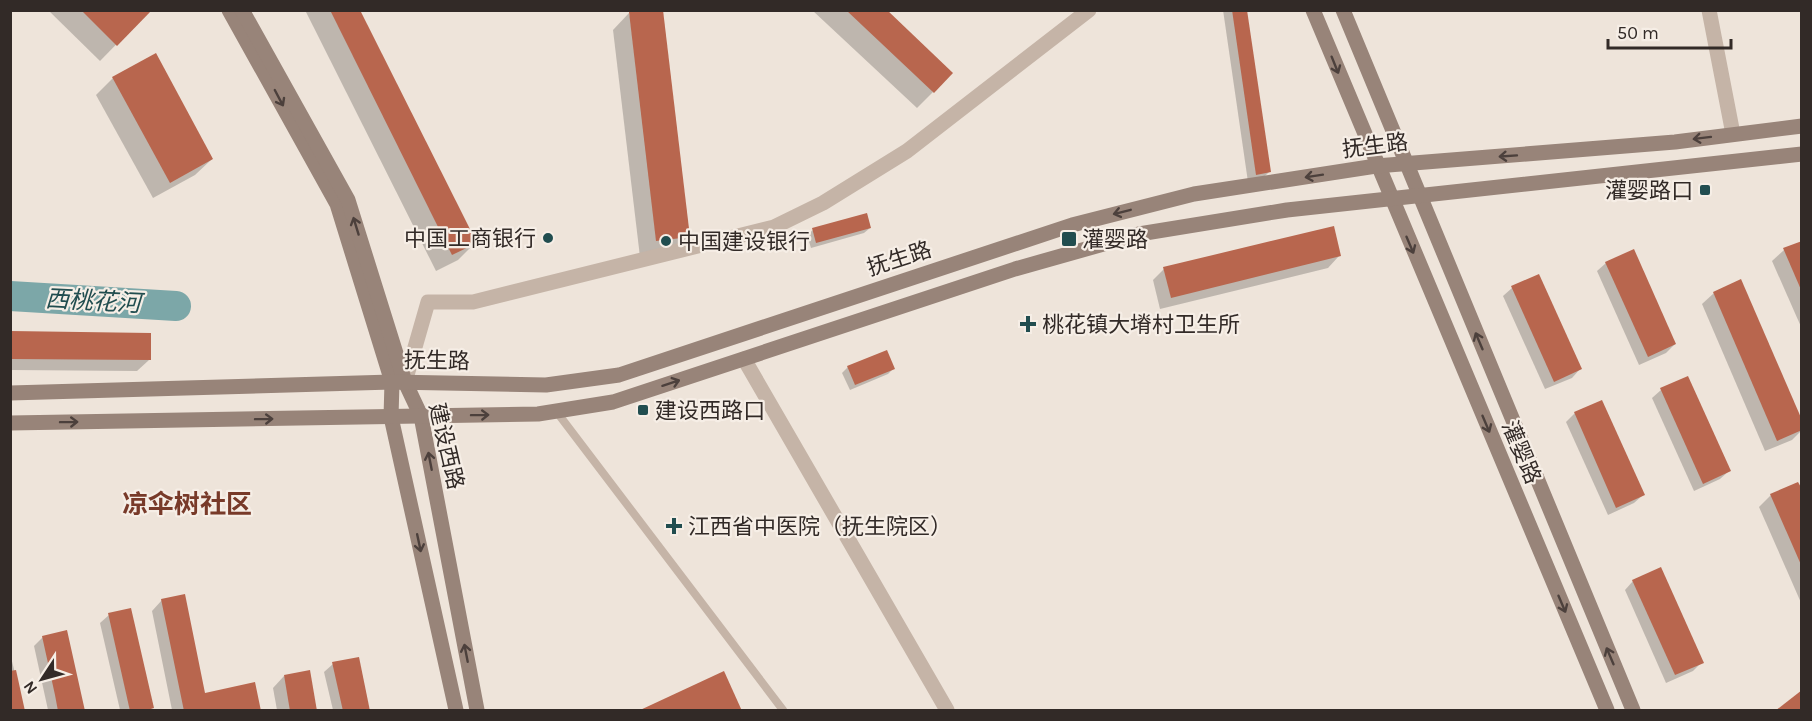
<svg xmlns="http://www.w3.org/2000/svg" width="1812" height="721" font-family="Karla,'Noto Sans SC',sans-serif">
<rect width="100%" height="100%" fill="#eee4da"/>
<g fill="#0003">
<polygon points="48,10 138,10 144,16 100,61"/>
<polygon points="305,10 358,10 475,243 458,260 436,271"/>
<polygon points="812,10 884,10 933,92 917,108"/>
<polygon points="1223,10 1246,10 1269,172 1261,180 1248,182"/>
<polygon points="629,13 688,237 672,253 640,257 613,30"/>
<polygon points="155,55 212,159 195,175 153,198 96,95 113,78"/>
<polygon points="870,228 864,233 811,248 807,235 813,230"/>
<polygon points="1802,242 1802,329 1772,261 1784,250"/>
<polygon points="1339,256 1328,268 1160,309 1153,280 1164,269"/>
<polygon points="1606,263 1675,344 1666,353 1639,365 1597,271"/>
<polygon points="1538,276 1580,369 1572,378 1545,389 1503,296 1512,288"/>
<polygon points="1714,293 1802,424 1802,430 1792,440 1765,451 1702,304"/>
<polygon points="10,333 149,360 137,371 10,370"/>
<polygon points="848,367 893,369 888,374 850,390 842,373"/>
<polygon points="1661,390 1729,471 1720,479 1694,491 1652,398"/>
<polygon points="1601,402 1643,495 1634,503 1608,515 1566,422 1575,413"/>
<polygon points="1802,493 1802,605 1759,507 1771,495"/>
<polygon points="1633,581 1702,662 1693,671 1666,683 1625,590"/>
<polygon points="162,600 204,694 259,710 172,710 152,611"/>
<polygon points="109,615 152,708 149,710 120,710 100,623"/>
<polygon points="43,637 83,710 48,710 34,646"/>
<polygon points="10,653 24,710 10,710"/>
<polygon points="333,664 369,710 333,710 324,672"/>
<polygon points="284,676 316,710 277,710 273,688"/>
</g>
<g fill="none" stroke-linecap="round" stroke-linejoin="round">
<polyline stroke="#7ca7a8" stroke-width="30" points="10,296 176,306"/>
</g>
<g fill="#b8664e">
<polygon points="81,10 152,10 117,46"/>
<polygon points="330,10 360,10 477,243 452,255"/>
<polygon points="638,10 663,10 690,237 656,241 629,12"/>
<polygon points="846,10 887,10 953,73 934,93"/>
<polygon points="1232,10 1247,10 1271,172 1256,175"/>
<polygon points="156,53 213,159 170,183 112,77"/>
<polygon points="867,213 871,228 816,243 812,228"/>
<polygon points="1334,226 1341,256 1171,298 1163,267"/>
<polygon points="1802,241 1802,292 1783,248"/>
<polygon points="1634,249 1676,344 1648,357 1605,262"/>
<polygon points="1539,274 1582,369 1554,382 1511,286"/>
<polygon points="1741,279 1802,420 1802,430 1777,441 1713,292"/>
<polygon points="10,331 151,333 151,360 10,359"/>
<polygon points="887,350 895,369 855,385 847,366"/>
<polygon points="1688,376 1731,471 1703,484 1660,388"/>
<polygon points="1602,400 1645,495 1616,508 1574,412"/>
<polygon points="1798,482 1802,489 1802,567 1770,494"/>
<polygon points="1661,567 1704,663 1675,675 1632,580"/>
<polygon points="185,594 205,693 255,682 261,711 184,711 161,599"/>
<polygon points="131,608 154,708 144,711 130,711 108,613"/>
<polygon points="67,630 85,711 58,711 55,695 42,636"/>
<polygon points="359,657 370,711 343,711 332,662"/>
<polygon points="16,670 25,711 10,711 10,671"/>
<polygon points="310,670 317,711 290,711 284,675"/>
<polygon points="724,671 742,711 638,711"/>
<polygon points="1802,690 1802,711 1775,711"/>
</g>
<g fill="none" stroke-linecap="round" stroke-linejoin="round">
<polyline stroke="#c5b4a7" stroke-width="8" points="556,411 783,710"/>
<g stroke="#c5b4a7" stroke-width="15">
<polyline points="1709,10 1733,134"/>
<polyline points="744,359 947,710"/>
<polyline points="405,382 428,302 473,302 774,227 823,203 907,151 1089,10"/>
</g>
<g stroke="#988479" stroke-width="15">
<polyline points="229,10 337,204 392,382 391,417 456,710"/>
<polyline points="242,10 348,200 405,382 421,416 477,710"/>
<polyline points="1313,10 1607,710"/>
<polyline points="1343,10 1633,710"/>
<polyline points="10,393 392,382 546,385 619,375 1072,225 1194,194 1376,166 1675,142 1802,126"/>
<polyline points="10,423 538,414 613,402 1015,269 1139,234 1287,210 1802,154"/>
</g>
</g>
<defs><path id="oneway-shaft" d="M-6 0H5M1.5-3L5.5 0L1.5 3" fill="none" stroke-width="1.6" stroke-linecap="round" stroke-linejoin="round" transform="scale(1.5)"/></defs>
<g stroke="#4c403c">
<use href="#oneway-shaft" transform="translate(1335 65) rotate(68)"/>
<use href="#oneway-shaft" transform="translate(279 98) rotate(62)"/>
<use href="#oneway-shaft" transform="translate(1702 138) rotate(173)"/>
<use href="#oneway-shaft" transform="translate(1508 156) rotate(176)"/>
<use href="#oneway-shaft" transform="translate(1314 176) rotate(171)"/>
<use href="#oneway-shaft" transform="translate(1122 212) rotate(166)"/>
<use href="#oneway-shaft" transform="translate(356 226) rotate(-107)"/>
<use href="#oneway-shaft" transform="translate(1410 245) rotate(67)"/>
<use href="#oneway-shaft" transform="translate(1479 341) rotate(-113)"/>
<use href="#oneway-shaft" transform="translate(671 383) rotate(-18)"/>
<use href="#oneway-shaft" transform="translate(480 415) rotate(-1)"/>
<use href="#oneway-shaft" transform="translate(264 419) rotate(-1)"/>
<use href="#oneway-shaft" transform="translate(69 422) rotate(-1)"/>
<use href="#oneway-shaft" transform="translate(1486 424) rotate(67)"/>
<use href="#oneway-shaft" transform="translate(430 461) rotate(-101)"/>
<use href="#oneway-shaft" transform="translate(419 543) rotate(78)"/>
<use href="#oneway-shaft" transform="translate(1562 604) rotate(67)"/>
<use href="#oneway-shaft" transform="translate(466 653) rotate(-101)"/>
<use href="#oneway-shaft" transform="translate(1610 656) rotate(-113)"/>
</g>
<g fill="#214d4f" stroke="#f6eee6" stroke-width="2">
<rect x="1699" y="184" width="12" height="12" rx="3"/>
<circle cx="548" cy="238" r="6"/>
<rect x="1061" y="231" width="16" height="16" rx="3"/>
<circle cx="666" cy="241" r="6"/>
<path d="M1025 315h6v6h6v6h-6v6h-6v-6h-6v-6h6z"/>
<rect x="637" y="404" width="12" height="12" rx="3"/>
<path d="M671 517h6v6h6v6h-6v6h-6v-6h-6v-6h6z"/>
</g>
<g text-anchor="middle" stroke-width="4.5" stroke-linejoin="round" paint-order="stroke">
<g font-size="22" fill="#322a27" stroke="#f6eee6">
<text transform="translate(1375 145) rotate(-7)" y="8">抚生路</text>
<text transform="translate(899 258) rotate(-18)" y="8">抚生路</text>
<text transform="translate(437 360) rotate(1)" y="8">抚生路</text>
<text transform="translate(447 446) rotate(77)" y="8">建设西路</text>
<text transform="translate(1522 452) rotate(67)" y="8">灌婴路</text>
</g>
<g font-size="22" fill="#322a27" stroke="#f6eee6" text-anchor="start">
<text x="1693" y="198" text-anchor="end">灌婴路口</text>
<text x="536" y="246" text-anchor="end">中国工商银行</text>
<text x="1082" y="247">灌婴路</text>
<text x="678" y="249">中国建设银行</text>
<text x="1042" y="332">桃花镇大塉村卫生所</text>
<text x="655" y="418">建设西路口</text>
<text x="688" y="534">江西省中医院（抚生院区）</text>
</g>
<g font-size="24" font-style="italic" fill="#214d4f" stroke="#f6eee6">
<text transform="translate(93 301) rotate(3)" y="8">西桃花河</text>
</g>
<g font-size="26" font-weight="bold" fill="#783a29" stroke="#f6eee6">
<text x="187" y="513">凉伞树社区</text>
</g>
</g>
<rect width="1812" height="721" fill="none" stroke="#322a27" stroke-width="24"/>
<g transform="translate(42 679) rotate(234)" stroke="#f6eee6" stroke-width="4.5" paint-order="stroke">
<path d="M0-4.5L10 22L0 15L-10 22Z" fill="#322a27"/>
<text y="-9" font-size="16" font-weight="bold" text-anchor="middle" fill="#322a27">N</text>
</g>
<path d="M1608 39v9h123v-9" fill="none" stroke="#322a27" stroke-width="3"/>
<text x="1617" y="39" font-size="18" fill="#322a27" stroke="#f6eee6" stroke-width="4.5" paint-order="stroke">50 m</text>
</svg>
